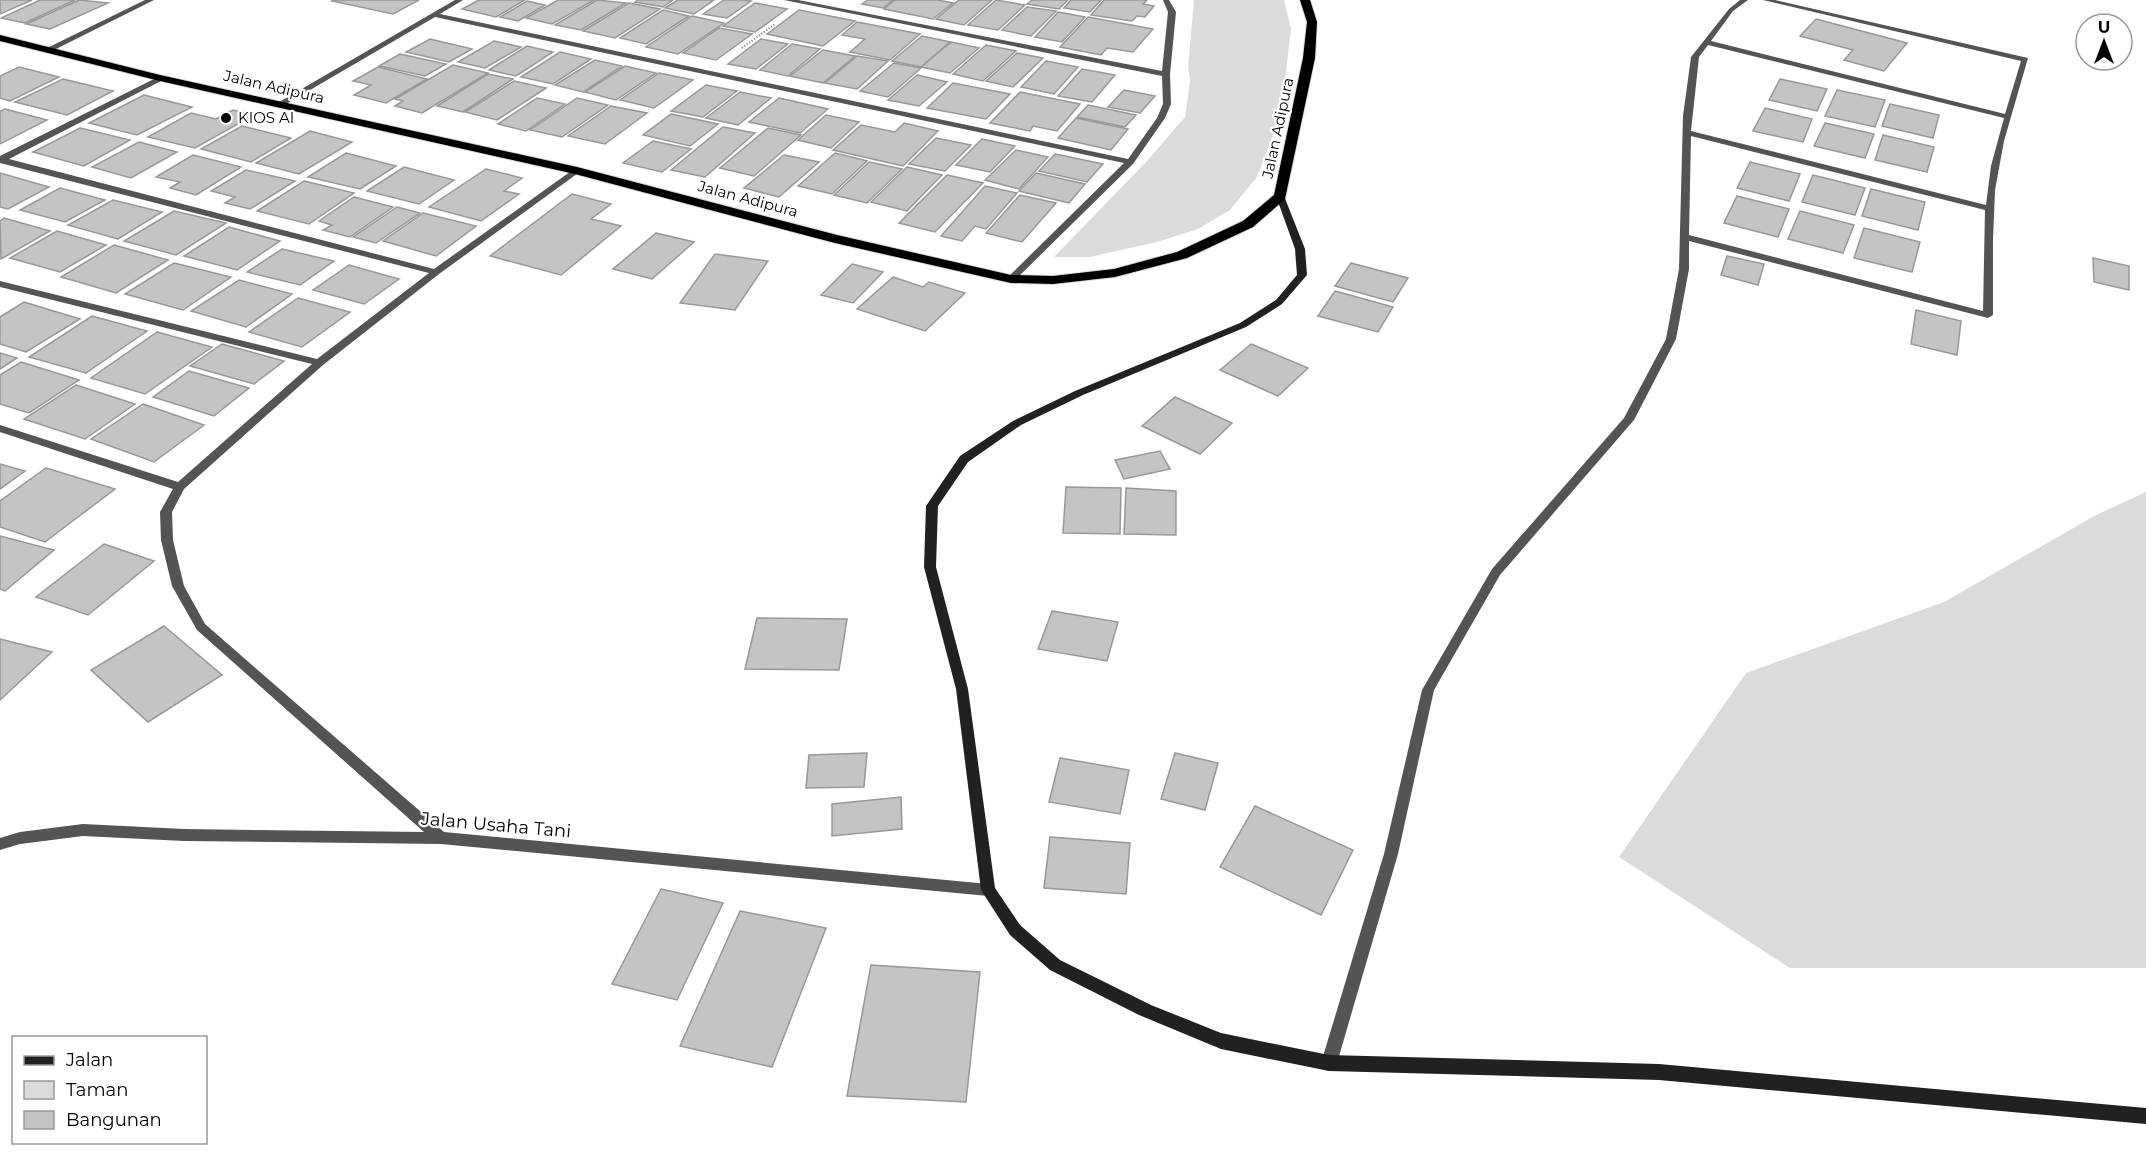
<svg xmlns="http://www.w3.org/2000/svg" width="2146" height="1156" font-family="Montserrat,sans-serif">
<rect width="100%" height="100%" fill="#fff"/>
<g fill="#dbdbdb">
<polygon points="1194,0 1284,0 1291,29 1281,115 1257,177 1230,210 1198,229 1157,242 1090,257 1054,257 1147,161 1185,117 1190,81 1188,67"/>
<polygon points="2146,492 2146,968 1790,968 1619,857 1746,673 1944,602 2096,515"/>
</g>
<g fill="#c4c4c4" stroke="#989898" stroke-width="1.5">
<polygon points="0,0 32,0 0,14"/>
<polygon points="40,0 75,0 25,23 1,18"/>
<polygon points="79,0 108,3 50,29 26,24"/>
<polygon points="334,0 419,0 393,14 332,1"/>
<polygon points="479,0 525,0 496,17 462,9"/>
<polygon points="558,0 594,0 552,24 526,18"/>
<polygon points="597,0 626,3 581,30 555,25"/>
<polygon points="638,0 673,0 663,7 635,2"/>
<polygon points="678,0 714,0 694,14 665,8"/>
<polygon points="724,0 744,0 751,1 727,18 703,14"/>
<polygon points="868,0 893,0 883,8 862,4"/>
<polygon points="895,0 938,0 953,3 933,19 884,9"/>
<polygon points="959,0 992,0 964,25 936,19"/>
<polygon points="996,0 1025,5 998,30 968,25"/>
<polygon points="1032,0 1068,0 1059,9 1027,4"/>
<polygon points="1071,0 1101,0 1090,12 1064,8"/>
<polygon points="1104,0 1147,0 1143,4 1154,6 1145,17 1137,16 1132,21 1091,15"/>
<polygon points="527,1 545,5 518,21 500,17"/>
<polygon points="629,3 660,9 615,38 583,31"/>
<polygon points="755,3 787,9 755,32 723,26"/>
<polygon points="1027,7 1056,11 1031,36 1002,30"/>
<polygon points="663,10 689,16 646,44 620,38"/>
<polygon points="799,10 855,21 823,46 767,34"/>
<polygon points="1058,12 1085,17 1062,42 1035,37"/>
<polygon points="692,16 724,23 678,54 646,47"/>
<polygon points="1088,17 1153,29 1133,52 1107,48 1101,55 1060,47"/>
<polygon points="1816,19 1907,43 1884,71 1844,60 1853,50 1800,36"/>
<polygon points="857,22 920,34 890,60 850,52 865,39 842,35"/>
<polygon points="719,28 752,34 716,60 683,53"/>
<polygon points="922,36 950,42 921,67 892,61"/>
<polygon points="430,39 472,49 449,62 406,52"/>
<polygon points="761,39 788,44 756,69 728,64"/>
<polygon points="494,41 521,47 485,68 458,62"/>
<polygon points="951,42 979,48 950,73 921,67"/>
<polygon points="792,44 820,49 788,76 760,70"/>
<polygon points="986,45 1016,51 983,81 953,74"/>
<polygon points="527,46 553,52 516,76 489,70"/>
<polygon points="823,50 855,56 823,83 790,76"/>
<polygon points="560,52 591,59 553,84 521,77"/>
<polygon points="1017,53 1043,58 1013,87 986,81"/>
<polygon points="400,54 446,64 425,76 379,66"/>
<polygon points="857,56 888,61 857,89 825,83"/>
<polygon points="595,60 622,66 583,92 555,85"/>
<polygon points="1046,61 1078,67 1054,94 1021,87"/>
<polygon points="894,63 921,68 888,97 860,91"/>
<polygon points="453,65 488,73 422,113 395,106 403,101 395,99"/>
<polygon points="625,66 656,73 616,100 585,92"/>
<polygon points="19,67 59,77 10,101 0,98 0,76"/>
<polygon points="378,67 427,79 386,103 354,95 371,85 353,81"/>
<polygon points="1082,69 1115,75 1092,102 1058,96"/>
<polygon points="659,73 693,80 654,108 620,100"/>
<polygon points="488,74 513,79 463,112 437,106"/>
<polygon points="917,75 947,82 919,106 888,100"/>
<polygon points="63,79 113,91 67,115 15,102"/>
<polygon points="1780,79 1827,89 1817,111 1769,100"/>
<polygon points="514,81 546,88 497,120 465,112"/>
<polygon points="953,83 1010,94 986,119 927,108"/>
<polygon points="706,85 737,91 703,117 671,111"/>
<polygon points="1124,90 1155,96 1140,113 1108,107"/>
<polygon points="1837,90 1885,100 1875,127 1825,116"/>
<polygon points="740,92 771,98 738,125 706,118"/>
<polygon points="1020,92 1080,104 1057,131 1033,126 1030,131 990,123"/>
<polygon points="144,95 192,107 137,135 89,123"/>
<polygon points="537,98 565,104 526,131 498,124"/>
<polygon points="577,98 608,105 562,137 530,130"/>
<polygon points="779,98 828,109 800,133 749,122"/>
<polygon points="1890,104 1939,115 1933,138 1882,126"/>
<polygon points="1088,105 1136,115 1125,127 1077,117"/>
<polygon points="611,106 647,113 605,144 568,136"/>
<polygon points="1765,108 1812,119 1803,142 1753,131"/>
<polygon points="5,109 47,120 0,144 0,111"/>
<polygon points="233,110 254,115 195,148 148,137 191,113 216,119"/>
<polygon points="671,114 718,124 690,146 643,135"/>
<polygon points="826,115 859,122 831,148 798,140"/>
<polygon points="1076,118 1128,129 1111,150 1058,138"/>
<polygon points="904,123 938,131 903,166 833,150 861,125 895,132"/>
<polygon points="1825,123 1874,134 1865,158 1814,146"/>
<polygon points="242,126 291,138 251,162 201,149"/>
<polygon points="723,127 755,133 705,177 671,170"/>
<polygon points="80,128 130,140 84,166 33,152"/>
<polygon points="768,128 801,135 754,176 720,168"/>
<polygon points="310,131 352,142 299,174 256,163"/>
<polygon points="1883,135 1934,147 1927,172 1875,160"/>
<polygon points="936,138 971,145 945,171 909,164"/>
<polygon points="982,139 1015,146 990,172 956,165"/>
<polygon points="653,141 691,149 662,172 623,163"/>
<polygon points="139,142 177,152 131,178 92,167"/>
<polygon points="1016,150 1048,157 1019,189 985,180"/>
<polygon points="346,153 396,166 360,189 308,177"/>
<polygon points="835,153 867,161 832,194 798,186"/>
<polygon points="1055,154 1103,164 1087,182 1039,171"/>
<polygon points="193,155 241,167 196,195 170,188 180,182 156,177"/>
<polygon points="784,155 819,162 779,197 744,188"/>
<polygon points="869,162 902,169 867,203 834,195"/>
<polygon points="1750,162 1800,174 1789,201 1737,188"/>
<polygon points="404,167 454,180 419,204 367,191"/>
<polygon points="907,167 942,175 907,211 871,202"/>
<polygon points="486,169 522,178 504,191 519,194 481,221 429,207"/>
<polygon points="246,170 295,181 250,209 225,203 235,197 211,191"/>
<polygon points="0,173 49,187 8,209 0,207"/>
<polygon points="1036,173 1085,184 1069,203 1019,191"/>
<polygon points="947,175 983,183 935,232 899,223"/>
<polygon points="1813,175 1865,188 1855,215 1802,202"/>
<polygon points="304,181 354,193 309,224 257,211"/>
<polygon points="985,186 1017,193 986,229 975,226 962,241 941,236"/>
<polygon points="60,188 105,200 65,222 20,210"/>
<polygon points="1871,189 1925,202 1918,230 1862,216"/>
<polygon points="572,194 611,204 591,219 621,226 561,275 490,256"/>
<polygon points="1020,195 1056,203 1022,242 986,233"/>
<polygon points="1737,196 1789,209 1778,237 1724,223"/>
<polygon points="354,197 393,207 350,237 323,230 332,225 319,221"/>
<polygon points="113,200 162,212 118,239 68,225"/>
<polygon points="397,207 420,213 376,243 353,237"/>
<polygon points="174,211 226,223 176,255 124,241"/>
<polygon points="1800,211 1854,225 1843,253 1788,239"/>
<polygon points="423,213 476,226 436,256 383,241"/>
<polygon points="4,218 50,231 1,259 0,221"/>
<polygon points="229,227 280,241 237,270 184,256"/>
<polygon points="1864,228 1920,242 1912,272 1854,258"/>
<polygon points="57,231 106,245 60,272 10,258"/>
<polygon points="656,233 694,242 652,279 613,269"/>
<polygon points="114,245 168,260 116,293 61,277"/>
<polygon points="282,249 334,261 300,285 247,272"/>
<polygon points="715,254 768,261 735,310 680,303"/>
<polygon points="1727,256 1764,264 1758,285 1721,275"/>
<polygon points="2093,258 2129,266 2129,290 2094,282"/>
<polygon points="174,263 231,277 183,310 125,294"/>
<polygon points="1351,263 1408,278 1393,302 1335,286"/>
<polygon points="852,264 883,272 853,303 821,295"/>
<polygon points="349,265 399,279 364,304 313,290"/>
<polygon points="893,277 923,287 929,282 965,293 925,331 857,309"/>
<polygon points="239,280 292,294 246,327 191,311"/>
<polygon points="1335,291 1393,307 1378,332 1318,316"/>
<polygon points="298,298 350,312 302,347 249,332"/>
<polygon points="24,302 80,319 26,352 0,344 0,317"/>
<polygon points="1916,310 1961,321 1957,355 1911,344"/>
<polygon points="92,316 147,331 86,373 29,357"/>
<polygon points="157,332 212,347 145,394 91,378"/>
<polygon points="222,344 284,361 254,384 190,366"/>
<polygon points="1251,344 1308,368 1278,396 1220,370"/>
<polygon points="0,353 17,358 0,369"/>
<polygon points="21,362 79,380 29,413 0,404 0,375"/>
<polygon points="189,371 249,388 214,416 153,397"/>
<polygon points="76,385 135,404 85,439 24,419"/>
<polygon points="1175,397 1232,423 1200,454 1142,426"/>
<polygon points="143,404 204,425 154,462 91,439"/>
<polygon points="1160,451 1170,469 1124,479 1115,460"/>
<polygon points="0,464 25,471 0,489"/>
<polygon points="46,468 115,489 45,542 0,527 0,501"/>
<polygon points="1066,487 1121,488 1120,534 1063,533"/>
<polygon points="1126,488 1176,491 1176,535 1124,534"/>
<polygon points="0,536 54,550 5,591 0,589"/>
<polygon points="104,544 154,561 88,615 36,597"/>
<polygon points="1052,611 1118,622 1107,661 1038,649"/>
<polygon points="757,618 847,619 839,670 745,669"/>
<polygon points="164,626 222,675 148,722 91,670"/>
<polygon points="0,639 52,652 0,700"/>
<polygon points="867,753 864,787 806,788 809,755"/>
<polygon points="1175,753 1218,763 1205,810 1161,799"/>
<polygon points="1060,758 1129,770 1120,814 1049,802"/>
<polygon points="901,797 902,829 832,836 832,804"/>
<polygon points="1255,806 1353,850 1321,915 1220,867"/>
<polygon points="1050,837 1130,843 1126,894 1044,888"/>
<polygon points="661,889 723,903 677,1000 612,984"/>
<polygon points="740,911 826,928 772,1067 680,1046"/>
<polygon points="871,965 980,972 966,1102 847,1096"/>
</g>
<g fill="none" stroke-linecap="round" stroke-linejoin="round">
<defs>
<polygon id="highway" points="1300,0 1310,0 1317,22 1315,58 1285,199 1253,227 1187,258 1115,277 1053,284 1011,283 835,243 575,174 160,81 0,41 0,35 160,75 577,167 837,235 1011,275 1053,276 1114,269 1177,252 1243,221 1274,195 1303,58 1307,22"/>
</defs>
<use href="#highway" stroke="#dbdbdb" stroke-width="2"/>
<polyline stroke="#767676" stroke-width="2" stroke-dasharray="1 2" stroke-linecap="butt" points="742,48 775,24"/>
<g fill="#545454" fill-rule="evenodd">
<polygon points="145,0 154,0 52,51 45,49"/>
<polygon points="455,0 463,0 440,14 1128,159 1157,118 1163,104 1162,76 784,0 798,0 1162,71 1168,12 1163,0 1169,0 1176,12 1170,74 1171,104 1165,118 1133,164 1014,281 1008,281 1008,277 1124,163 435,17 281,107 274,105"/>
<path d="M1740 0H1748L1733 11 1711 41 2005 114 2021 61 1763 0H1775L2028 58 2004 141 1995 190 1993 240V315L1988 318 1689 241V269L1676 339 1634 420 1500 575 1434 690 1398 854 1337 1063 1335 1069 1329 1071 1323 1069 1321 1063 1384 854 1422 690 1492 569 1624 418 1666 339 1679 269 1683 116 1691 57 1729 9ZM1708 45 2004 118 1991 166 1986 205 1691 131 1699 57ZM1691 136 1985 210 1983 311 1689 235Z"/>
<polygon points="160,76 163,76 163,80 9,159 434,269 574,169 581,171 439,274 323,365 184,489 172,512 173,540 184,586 205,624 444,832 988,884 993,885 995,890 993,895 988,896 441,844 184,841 83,836 20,844 0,850 0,838 20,832 83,824 184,829 424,832 197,630 172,586 161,540 160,512 173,489 0,432 0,425 178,482 312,364 0,287 0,281 317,359 429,273 0,163 0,156"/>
</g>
<polygon fill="#212121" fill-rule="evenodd" points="1280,193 1284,196 1305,249 1307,275 1282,304 1246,327 1083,395 1021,425 968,462 938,506 936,567 968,689 995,888 1020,925 1060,960 1151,1005 1221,1033 1329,1055 1659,1064 2146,1108 2146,1124 1659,1080 1329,1071 1221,1049 1139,1015 1050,970 1010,935 981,890 956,689 924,567 926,506 960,456 1013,421 1075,391 1240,323 1276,300 1297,275 1295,249 1276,196"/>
<use href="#highway" fill="#000" fill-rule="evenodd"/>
</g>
<circle fill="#000" stroke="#fff" stroke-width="2" cx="226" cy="118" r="6"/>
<g text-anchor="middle" stroke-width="4.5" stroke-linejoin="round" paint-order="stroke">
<g font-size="15" fill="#000" stroke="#fff">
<text transform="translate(274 87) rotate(13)" y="5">Jalan Adipura</text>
<text transform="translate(1278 128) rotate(-78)" y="5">Jalan Adipura</text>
<text transform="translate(748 199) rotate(15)" y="5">Jalan Adipura</text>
</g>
<g font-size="15" fill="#000" stroke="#fff" text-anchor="start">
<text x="238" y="123">KIOS AI</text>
</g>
<g font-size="18" fill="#000" stroke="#fff">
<text transform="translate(496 825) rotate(5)" y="6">Jalan Usaha Tani</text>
</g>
</g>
<rect x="12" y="1036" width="195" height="108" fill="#ffffff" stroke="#999999" stroke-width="1.5"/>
<rect x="24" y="1056" width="30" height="9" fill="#212121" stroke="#999999" stroke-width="1.5"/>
<text x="66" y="1066" font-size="18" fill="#000000">Jalan</text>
<rect x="24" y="1081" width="30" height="18" fill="#dbdbdb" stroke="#999999" stroke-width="1.5"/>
<text x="66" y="1096" font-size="18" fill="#000000">Taman</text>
<rect x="24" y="1111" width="30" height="18" fill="#c4c4c4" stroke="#999999" stroke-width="1.5"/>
<text x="66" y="1126" font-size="18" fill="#000000">Bangunan</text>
<g transform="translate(2104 42)"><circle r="28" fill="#ffffff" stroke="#999999" stroke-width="1.5"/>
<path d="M0-4.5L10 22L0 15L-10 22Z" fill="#000000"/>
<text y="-9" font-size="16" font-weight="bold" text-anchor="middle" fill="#000000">U</text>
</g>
</svg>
